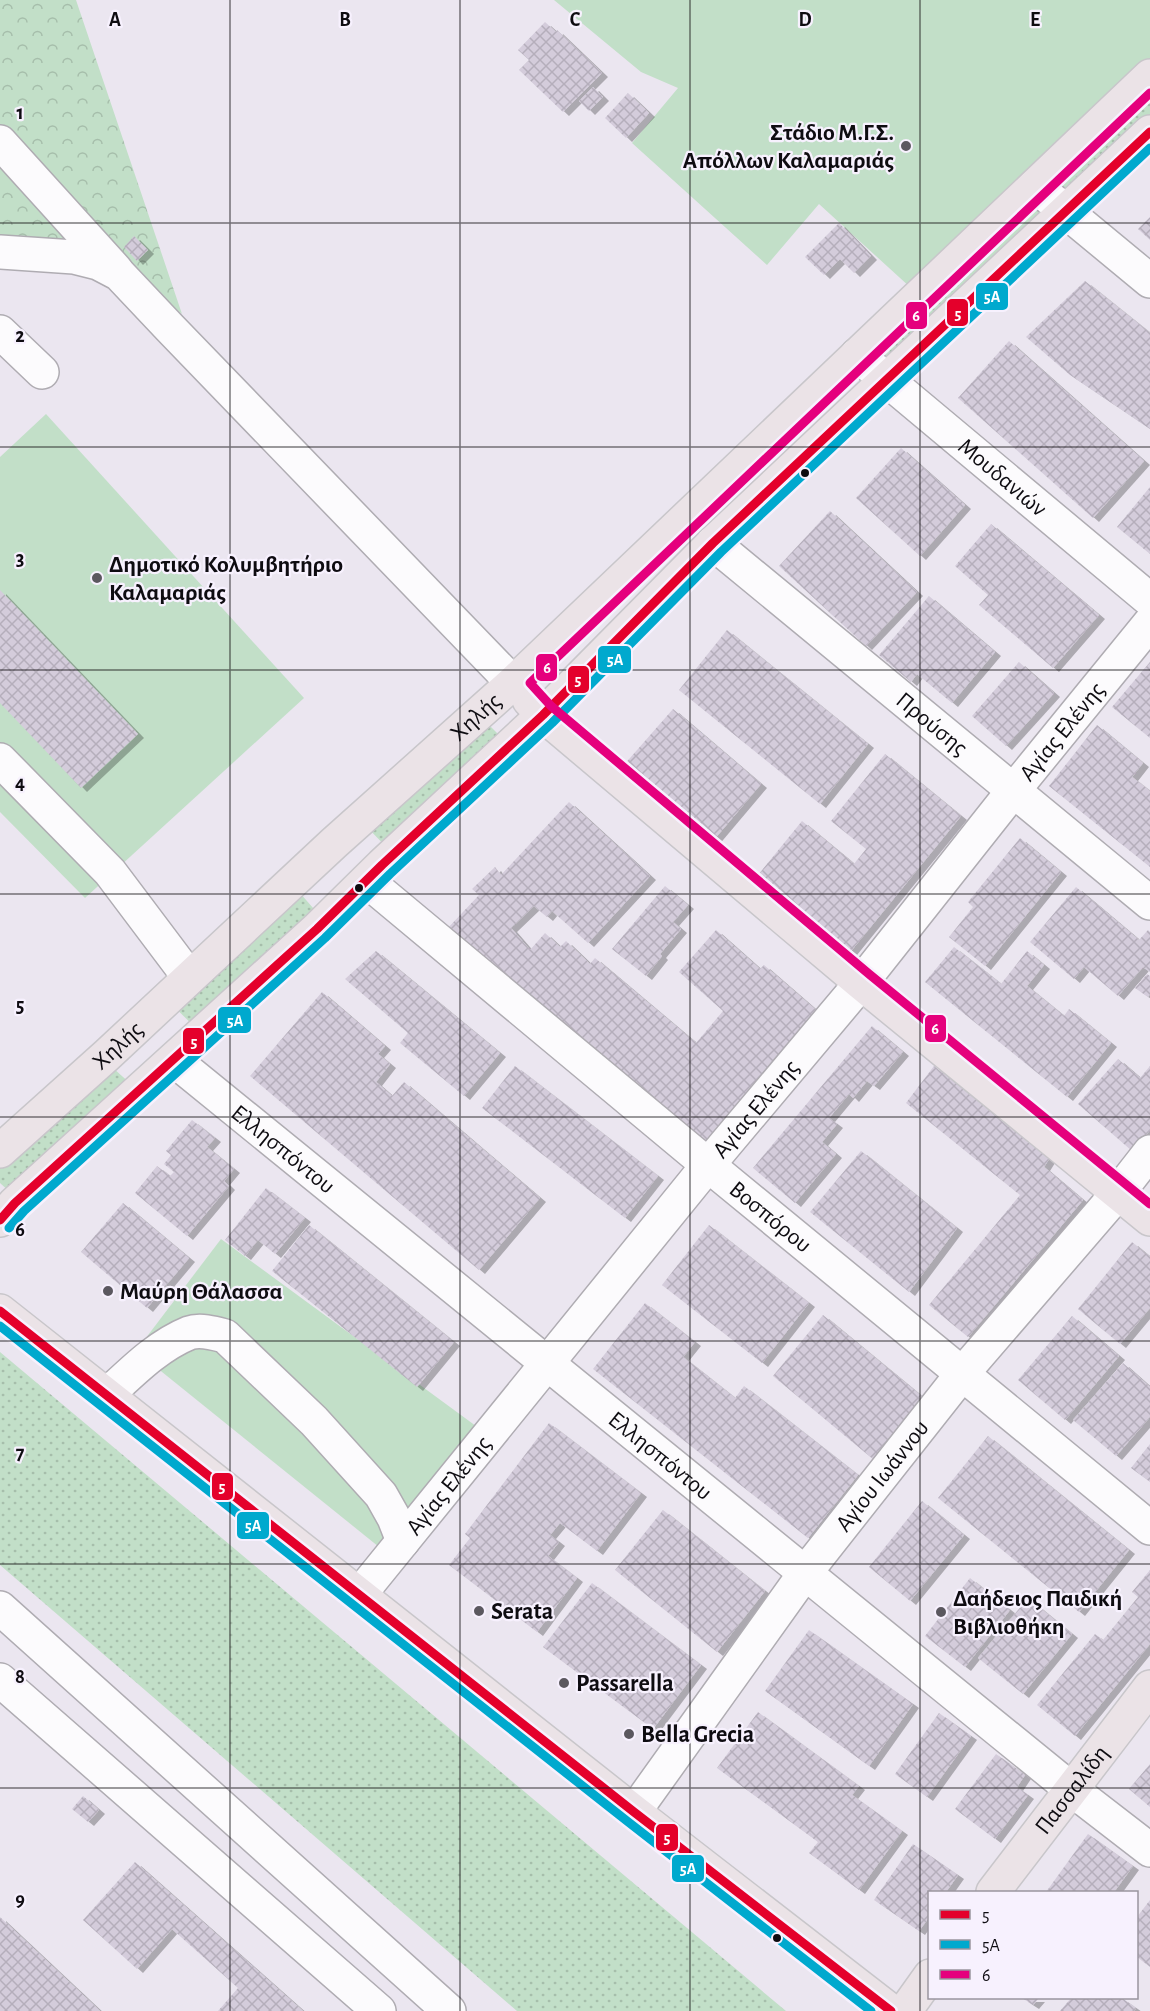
<svg xmlns="http://www.w3.org/2000/svg" width="1150" height="2011" font-family="'Alegreya Sans',sans-serif">
<defs>
<pattern id="forest-crowns" width="20" height="18" patternUnits="userSpaceOnUse" patternTransform="scale(1.5)"><rect width="20" height="18" fill="#c2dfc8"/><path d="M2 6a3 3 0 1 1 6 0M12 15a3 3 0 1 1 6 0" fill="none" stroke="#a6beab"/></pattern>
<pattern id="park-dots" width="8" height="8" patternUnits="userSpaceOnUse" patternTransform="scale(1.5)"><rect width="8" height="8" fill="#c2dfc8"/><path d="M2 2h.1M6 6h.1" fill="none" stroke="#a6beab" stroke-width="1.8" stroke-linecap="round"/></pattern>
<pattern id="building-cross-hatch" width="8" height="8" patternUnits="userSpaceOnUse" patternTransform="scale(1.5)"><rect width="8" height="8" fill="#d4ccdb"/><path d="M0 0l8 8M0 8l8-8" fill="none" stroke="#b5aebb"/></pattern>
<filter id="shadow"><feDropShadow dx="6" dy="4" stdDeviation="0" flood-color="#0004"/></filter>
</defs>
<rect width="100%" height="100%" fill="#ebe6f0"/>
<g fill="#c2dfc8">
<polygon points="554,0 1150,0 1150,65 911,288 819,204 767,265 632,143 678,88 641,72"/>
<polygon points="46,414 304,698 85,898 0,812 0,457"/>
<polygon points="221,1239 480,1429 384,1551 136,1351"/>
</g>
<polygon fill="url(#forest-crowns)" points="0,0 76,0 182,314 115,259 0,244"/>
<g fill="url(#park-dots)">
<polygon points="1150,78 1150,129 1063,207 1038,186"/>
<polygon points="1035,188 1061,211 887,377 861,354"/>
<polygon points="477,713 515,751 399,860 361,821"/>
<polygon points="292,884 328,925 204,1036 161,994"/>
<polygon points="103,1059 142,1094 25,1206 0,1183 0,1156"/>
<polygon points="0,1352 786,2011 517,2011 0,1565"/>
</g>
<g fill="url(#building-cross-hatch)" filter="url(#shadow)">
<polygon points="545,22 556,32 557,30 602,73 563,112 519,70 529,60 518,50"/>
<polygon points="593,87 603,97 589,111 579,101"/>
<polygon points="628,93 649,113 626,138 605,118"/>
<polygon points="1150,217 1150,240 1138,229"/>
<polygon points="839,223 871,256 854,273 840,259 824,275 805,257"/>
<polygon points="134,236 148,250 137,261 124,247"/>
<polygon points="1085,281 1150,333 1150,429 1070,375 1026,337"/>
<polygon points="1009,341 1144,461 1093,518 958,398"/>
<polygon points="901,448 965,505 920,556 856,498"/>
<polygon points="1150,487 1150,554 1117,527"/>
<polygon points="830,511 917,592 866,646 779,566"/>
<polygon points="991,524 1099,615 1053,668 979,605 988,595 955,566"/>
<polygon points="0,590 138,734 81,788 0,703"/>
<polygon points="929,596 995,652 952,703 917,674 911,682 879,655"/>
<polygon points="727,630 868,744 820,804 679,690"/>
<polygon points="1019,662 1054,693 1006,746 972,716"/>
<polygon points="1150,662 1150,738 1112,707"/>
<polygon points="673,709 761,784 712,842 623,766"/>
<polygon points="1097,725 1143,763 1132,777 1150,791 1150,867 1049,786"/>
<polygon points="885,754 961,816 851,951 758,875 802,821 854,864 866,849 831,821"/>
<polygon points="569,802 650,876 588,943 552,911 547,917 534,906 511,928 530,950 545,933 560,947 566,941 590,964 595,958 696,1043 723,1011 679,972 716,930 760,969 764,965 824,1017 708,1152 446,930 479,895 472,889 495,867 501,875"/>
<polygon points="1020,838 1061,872 985,966 949,937 973,907 968,902"/>
<polygon points="665,886 688,905 673,922 681,929 660,954 662,956 646,976 612,949"/>
<polygon points="1076,887 1139,940 1148,930 1150,932 1150,972 1143,967 1118,996 1084,967 1074,979 1030,942"/>
<polygon points="954,947 1001,984 1027,951 1044,965 1027,986 1064,1016 1069,1009 1111,1043 1067,1097 925,982"/>
<polygon points="376,951 500,1053 464,1096 400,1043 408,1033 345,979"/>
<polygon points="1147,974 1150,976 1150,994 1148,997 1135,988"/>
<polygon points="322,992 385,1046 378,1054 390,1064 376,1082 392,1096 404,1082 540,1198 479,1270 250,1076"/>
<polygon points="872,1026 903,1052 874,1086 867,1081 853,1098 849,1094 829,1118 837,1124 822,1142 836,1154 795,1203 753,1168"/>
<polygon points="1118,1059 1140,1078 1150,1066 1150,1130 1132,1151 1078,1104"/>
<polygon points="515,1066 658,1176 625,1218 482,1108"/>
<polygon points="934,1066 1049,1159 1044,1167 1083,1200 968,1337 929,1305 1020,1195 906,1103"/>
<polygon points="192,1120 215,1138 207,1147 234,1169 224,1181 229,1186 187,1236 135,1193 157,1166 170,1176 174,1172 164,1164 171,1155 166,1151"/>
<polygon points="861,1151 957,1228 909,1292 810,1212"/>
<polygon points="266,1188 305,1218 275,1254 258,1240 245,1256 225,1240"/>
<polygon points="123,1203 189,1258 147,1308 81,1252"/>
<polygon points="309,1225 454,1342 417,1387 272,1271"/>
<polygon points="709,1225 809,1303 762,1363 662,1285"/>
<polygon points="1132,1242 1150,1257 1150,1308 1120,1344 1078,1309"/>
<polygon points="645,1303 695,1342 683,1357 735,1398 744,1386 858,1475 808,1538 593,1369"/>
<polygon points="823,1315 925,1399 874,1460 773,1376"/>
<polygon points="1072,1316 1119,1356 1065,1420 1018,1380"/>
<polygon points="1123,1363 1150,1387 1150,1417 1116,1456 1073,1420"/>
<polygon points="549,1423 641,1493 597,1551 560,1523 550,1535 559,1542 548,1556 577,1578 537,1632 449,1565 470,1538 465,1534"/>
<polygon points="988,1436 1129,1550 1079,1612 938,1498"/>
<polygon points="1150,1444 1150,1482 1131,1468"/>
<polygon points="922,1501 964,1535 910,1601 869,1567"/>
<polygon points="663,1510 765,1591 717,1652 615,1570"/>
<polygon points="1150,1570 1150,1644 1075,1736 1037,1705 1095,1634 1103,1640 1138,1597 1132,1592"/>
<polygon points="970,1578 1010,1610 965,1667 925,1636"/>
<polygon points="592,1583 701,1665 653,1729 543,1647"/>
<polygon points="1028,1598 1072,1634 1023,1694 978,1658"/>
<polygon points="809,1630 913,1704 869,1766 765,1691"/>
<polygon points="758,1712 859,1786 852,1795 902,1831 859,1890 809,1853 818,1842 717,1768"/>
<polygon points="939,1713 971,1736 927,1797 895,1774"/>
<polygon points="996,1754 1025,1775 1017,1787 1028,1795 995,1839 955,1809"/>
<polygon points="1150,1764 1150,1807 1129,1789"/>
<polygon points="83,1796 99,1810 88,1822 72,1809"/>
<polygon points="1088,1834 1133,1866 1114,1892 1046,1892"/>
<polygon points="913,1844 958,1875 946,1892 930,1892 930,1916 919,1931 874,1900"/>
<polygon points="135,1862 303,2011 218,2011 238,1988 172,1929 137,1969 83,1920"/>
<polygon points="1150,1900 1150,1967 1137,1957 1137,1917"/>
<polygon points="0,1917 100,2011 0,2011"/>
<polygon points="1022,1998 1039,1998 1033,2005"/>
<polygon points="1071,1998 1122,1998 1136,2008 1134,2011 1060,2011"/>
</g>
<g fill="none" stroke-linecap="round" stroke-linejoin="round">
<defs>
<g id="minor">
<polyline points="0,142 116,270"/>
<polyline points="1035,186 1150,281"/>
<polyline points="0,252 74,257 98,263 119,274 170,328 513,683"/>
<polyline points="0,332 42,372"/>
<path id="s1" d="M857 355 1150 600"/>
<path id="s2" d="M713 543 1150 903"/>
<polyline points="0,760 110,872 189,977"/>
<path id="s3" d="M367 881 708 1165 1150 1528"/>
<path id="s4" d="M174 1060 1071 1789 1150 1850"/>
<path d="M107 1395C131 1373 157 1346 189 1333 200 1329 214 1333 225 1336L314 1421 381 1495 394 1518 403 1541"/>
<path id="s5" d="M360 1594 708 1165 861 983 1013 791 1150 623"/>
<polyline points="0,1608 449,2011"/>
<polyline points="0,1680 379,2011"/>
<path id="s6" d="M634 1812 805 1573 962 1374 1118 1193 1150 1152"/>
</g>
<g id="major">
<polyline points="529,700 543,715 861,983 1150,1219"/>
<path id="s7" d="M0 1151 107 1055 334 843 513 683 1150 76"/>
<polyline points="0,1220 15,1203 317,929 382,865 543,715 713,543 1150,132"/>
<polyline points="0,1311 634,1812 891,2011"/>
<path id="s8" d="M993 1892 1150 1687"/>
<polyline points="905,2011 930,1976"/>
</g>
</defs>
<use href="#minor" stroke="#afacb2" stroke-width="36"/>
<use href="#major" stroke="#c8c6ca" stroke-width="36"/>
<use href="#minor" stroke="#fcfbfd" stroke-width="33"/>
<use href="#major" stroke="#ebe3e7" stroke-width="33"/>
<defs>
<g id="bus-1">
<polyline points="0,1220 15,1203 317,929 382,865 543,715 713,543 1150,132"/>
<polyline points="0,1311 634,1812 891,2011"/>
</g>
<g id="bus-2">
<polyline points="9,1228 24,1211 325,938 390,874 552,723 721,552 1150,148"/>
<polyline points="0,1326 627,1821 871,2011"/>
</g>
<polyline id="bus-3" points="1150,93 530,683 551,706 869,974 1150,1204"/>
</defs>
<use href="#bus-1" stroke="#f7f1fe" stroke-width="14"/>
<use href="#bus-2" stroke="#f7f1fe" stroke-width="14"/>
<use href="#bus-3" stroke="#f7f1fe" stroke-width="14"/>
<use href="#bus-1" stroke="#e4002b" stroke-width="9"/>
<use href="#bus-2" stroke="#00a9ce" stroke-width="9"/>
<use href="#bus-3" stroke="#e5007d" stroke-width="9"/>
</g>
<path fill="none" stroke="#0e0c11" stroke-width="1.5" stroke-opacity="0.55" d="M230 0V2011M460 0V2011M690 0V2011M920 0V2011M0 223H1150M0 447H1150M0 670H1150M0 894H1150M0 1117H1150M0 1341H1150M0 1564H1150M0 1788H1150"/>
<g fill="#5b585f" stroke="#f7f1fe" stroke-width="2">
<circle cx="906" cy="146" r="6"/>
<circle cx="97" cy="578" r="6"/>
<circle cx="108" cy="1291" r="6"/>
<circle cx="479" cy="1611" r="6"/>
<circle cx="941" cy="1612" r="6"/>
<circle cx="564" cy="1683" r="6"/>
<circle cx="629" cy="1734" r="6"/>
</g>
<g fill="#0e0c11" stroke="#f7f1fe" stroke-width="2">
<circle cx="805" cy="473" r="5"/>
<circle cx="359" cy="888" r="5"/>
<circle cx="777" cy="1938" r="5"/>
</g>
<g text-anchor="middle" stroke-width="4.5" stroke-linejoin="round" paint-order="stroke">
<g font-size="24" font-weight="bold" fill="#0e0c11" stroke="#f7f1fe" text-anchor="start">
<text x="894" y="140" text-anchor="end">Στάδιο Μ.Γ.Σ.<tspan x="894" dy="28">Απόλλων Καλαμαριάς</tspan></text>
<text x="109" y="572">Δημοτικό Κολυμβητήριο<tspan x="109" dy="28">Καλαμαριάς</tspan></text>
<text x="120" y="1299">Μαύρη Θάλασσα</text>
<text x="953" y="1606">Δαήδειος Παιδική<tspan x="953" dy="28">Βιβλιοθήκη</tspan></text>
<text x="491" y="1619">Serata</text>
<text x="576" y="1691">Passarella</text>
<text x="641" y="1742">Bella Grecia</text>
</g>
<g font-size="24" fill="#0e0c11" stroke="#f7f1fe">
<text dy="8" stroke="none"><textPath href="#s1" startOffset="190">Μουδανιών</textPath></text>
<text dy="8" stroke="none"><textPath href="#s7" startOffset="644">Χηλής</textPath></text>
<text dy="8" stroke="none"><textPath href="#s2" startOffset="284">Προύσης</textPath></text>
<text dy="8" stroke="none"><textPath href="#s5" startOffset="1112">Αγίας Ελένης</textPath></text>
<text dy="8" stroke="none"><textPath href="#s7" startOffset="158">Χηλής</textPath></text>
<text dy="8" stroke="none"><textPath href="#s5" startOffset="626">Αγίας Ελένης</textPath></text>
<text dy="8" stroke="none"><textPath href="#s4" startOffset="141">Ελλησπόντου</textPath></text>
<text dy="8" stroke="none"><textPath href="#s3" startOffset="525">Βοσπόρου</textPath></text>
<text dy="8" stroke="none"><textPath href="#s4" startOffset="627">Ελλησπόντου</textPath></text>
<text dy="8" stroke="none"><textPath href="#s6" startOffset="418">Αγίου Ιωάννου</textPath></text>
<text dy="8" stroke="none"><textPath href="#s5" startOffset="140">Αγίας Ελένης</textPath></text>
<text dy="8" stroke="none"><textPath href="#s8" startOffset="129">Πασσαλίδη</textPath></text>
</g>
</g>
<g font-size="20" text-anchor="middle" font-weight="bold" fill="#0e0c11" stroke="#f7f1fe" stroke-width="4.5" stroke-linejoin="round" paint-order="stroke">
<text x="115" y="26">A</text>
<text x="345" y="26">B</text>
<text x="575" y="26">C</text>
<text x="805" y="26">D</text>
<text x="1035" y="26">E</text>
<text x="20" y="119">1</text>
<text x="20" y="342">2</text>
<text x="20" y="565">3</text>
<text x="20" y="789">4</text>
<text x="20" y="1012">5</text>
<text x="20" y="1236">6</text>
<text x="20" y="1459">7</text>
<text x="20" y="1683">8</text>
<text x="20" y="1906">9</text>
</g>
<g stroke="#f7f1fe" stroke-width="2">
<rect x="975" y="282" width="34" height="29" rx="6" fill="#00a9ce"/>
<rect x="946" y="298" width="23" height="29" rx="6" fill="#e4002b"/>
<rect x="905" y="301" width="23" height="29" rx="6" fill="#e5007d"/>
<rect x="597" y="645" width="35" height="29" rx="6" fill="#00a9ce"/>
<rect x="535" y="653" width="23" height="29" rx="6" fill="#e5007d"/>
<rect x="567" y="665" width="23" height="29" rx="6" fill="#e4002b"/>
<rect x="217" y="1006" width="35" height="28" rx="6" fill="#00a9ce"/>
<rect x="924" y="1014" width="23" height="29" rx="6" fill="#e5007d"/>
<rect x="182" y="1027" width="23" height="28" rx="6" fill="#e4002b"/>
<rect x="211" y="1472" width="23" height="29" rx="6" fill="#e4002b"/>
<rect x="236" y="1511" width="34" height="29" rx="6" fill="#00a9ce"/>
<rect x="655" y="1823" width="24" height="29" rx="6" fill="#e4002b"/>
<rect x="671" y="1854" width="34" height="29" rx="6" fill="#00a9ce"/>
</g>
<g font-size="16" text-anchor="middle" font-weight="bold" fill="#fff">
<text x="992" y="302">5Α</text>
<text x="958" y="319">5</text>
<text x="916" y="321">6</text>
<text x="615" y="665">5Α</text>
<text x="547" y="673">6</text>
<text x="578" y="685">5</text>
<text x="235" y="1026">5Α</text>
<text x="935" y="1034">6</text>
<text x="194" y="1047">5</text>
<text x="222" y="1492">5</text>
<text x="253" y="1531">5Α</text>
<text x="667" y="1843">5</text>
<text x="688" y="1874">5Α</text>
</g>
<rect x="928" y="1891" width="210" height="108" fill="#f7f1fe" stroke="#9a959f" stroke-width="1.5"/>
<rect x="940" y="1910" width="30" height="9" fill="#e4002b" stroke="#9a959f" stroke-width="1.5"/>
<text x="982" y="1921" font-size="18" fill="#0e0c11">5</text>
<rect x="940" y="1940" width="30" height="9" fill="#00a9ce" stroke="#9a959f" stroke-width="1.5"/>
<text x="982" y="1951" font-size="18" fill="#0e0c11">5Α</text>
<rect x="940" y="1970" width="30" height="9" fill="#e5007d" stroke="#9a959f" stroke-width="1.5"/>
<text x="982" y="1981" font-size="18" fill="#0e0c11">6</text>
</svg>
